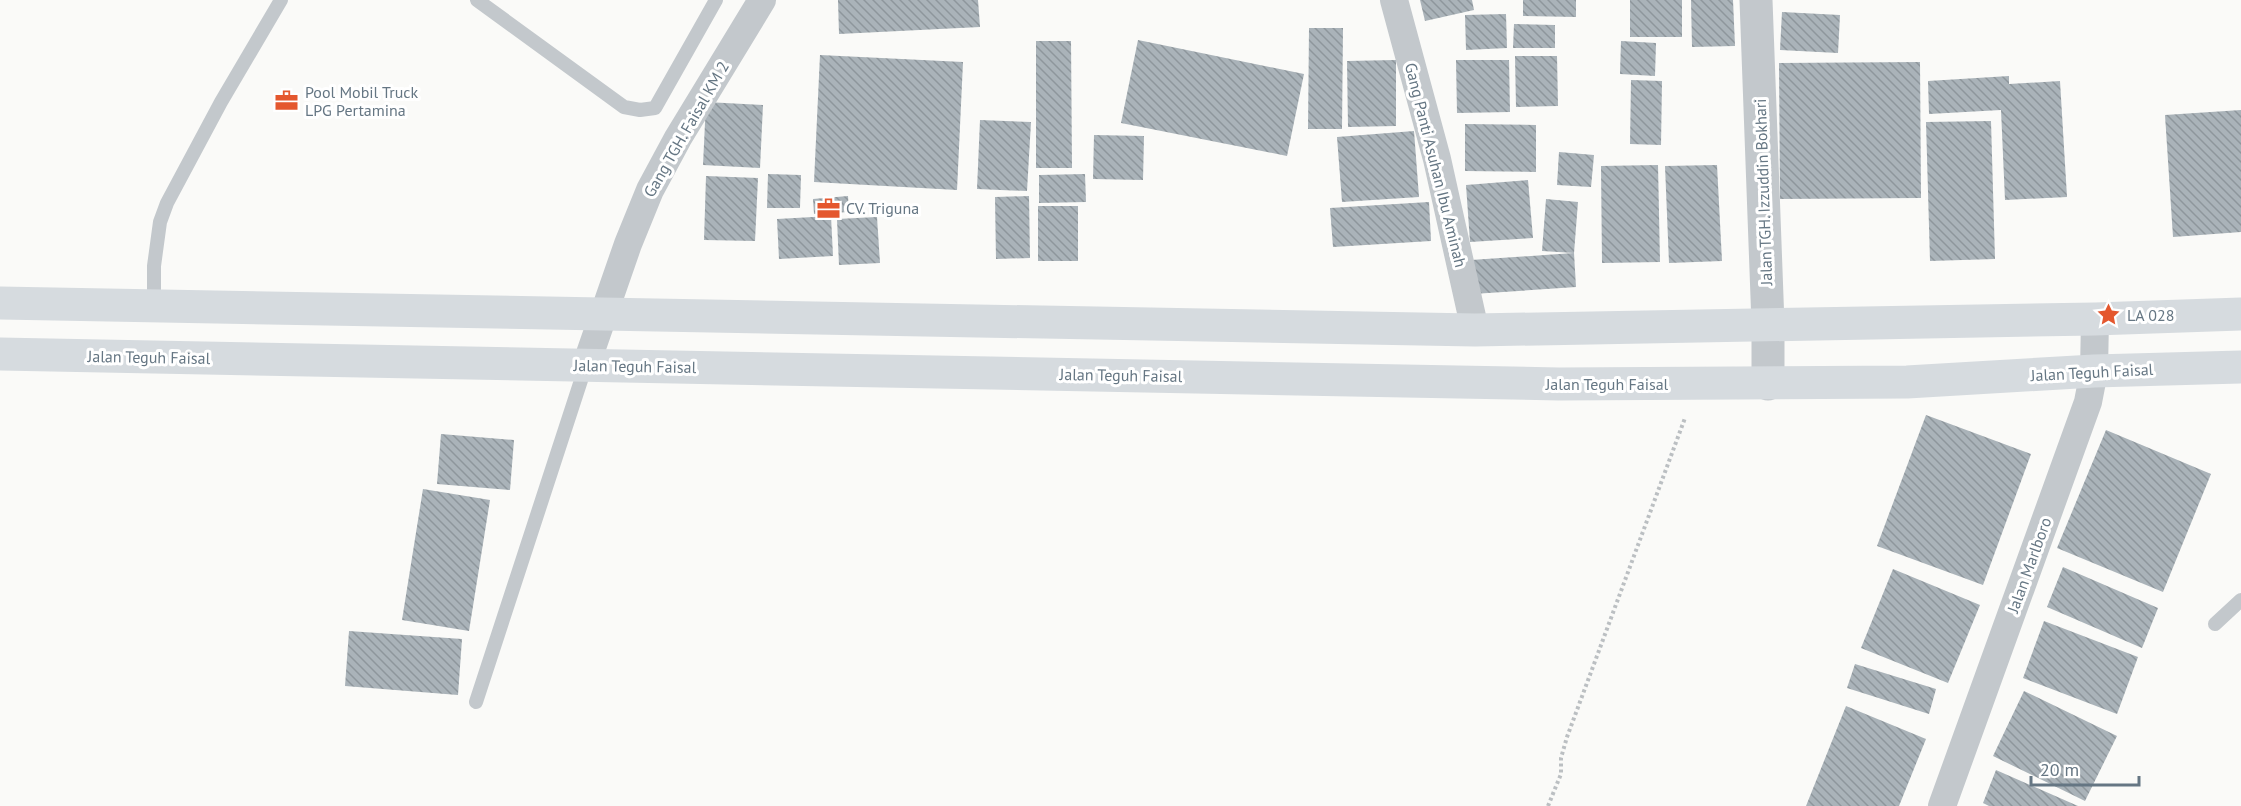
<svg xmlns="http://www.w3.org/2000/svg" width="2241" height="806" font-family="'PT Sans',sans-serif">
<defs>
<pattern id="building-back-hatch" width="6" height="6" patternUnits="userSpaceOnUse" patternTransform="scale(1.5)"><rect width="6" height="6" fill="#aab3b9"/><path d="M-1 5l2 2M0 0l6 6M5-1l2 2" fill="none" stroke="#8e969c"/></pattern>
</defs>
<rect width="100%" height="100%" fill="#fafaf8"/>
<g fill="url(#building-back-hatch)">
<polygon points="838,0 978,0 980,27 839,34"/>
<polygon points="1420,0 1472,0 1474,10 1425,21"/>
<polygon points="1523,0 1576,0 1576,17 1523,16"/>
<rect x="1630" y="0" width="52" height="37"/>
<polygon points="1691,0 1733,0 1735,46 1692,47"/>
<polygon points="1782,12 1840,15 1838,53 1780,50"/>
<polygon points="1506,14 1507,48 1466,50 1465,15"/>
<polygon points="1514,24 1555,25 1555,48 1513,48"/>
<polygon points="1309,28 1343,28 1342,129 1308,129"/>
<polygon points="1138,40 1304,74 1287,156 1121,123"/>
<polygon points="1036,41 1071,41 1072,168 1036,168"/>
<polygon points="1621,41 1656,43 1655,76 1620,74"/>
<polygon points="820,55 963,62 957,190 814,182"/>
<polygon points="1515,56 1557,56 1558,106 1516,107"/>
<polygon points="1396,60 1396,126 1348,127 1347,61"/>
<polygon points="1456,60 1509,60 1510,112 1457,113"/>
<polygon points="1920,62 1921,198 1780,199 1779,63"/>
<polygon points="2009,76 2009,84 2060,81 2067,197 2005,200 2001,110 1929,114 1928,81"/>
<polygon points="1631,80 1662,81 1661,145 1630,144"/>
<polygon points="706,102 763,105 760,168 703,165"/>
<polygon points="2241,110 2241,232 2173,237 2165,115"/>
<polygon points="980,120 1031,122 1027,191 977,189"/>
<polygon points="1991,121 1995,259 1930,261 1926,122"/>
<polygon points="1465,124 1536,125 1536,172 1465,171"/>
<polygon points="1414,131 1419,197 1342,202 1337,137"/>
<polygon points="1094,135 1144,136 1143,180 1093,179"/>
<polygon points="1559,152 1594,155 1591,187 1557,185"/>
<polygon points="1658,165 1660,262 1602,263 1601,166"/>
<polygon points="1717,165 1722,261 1669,263 1665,166"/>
<polygon points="768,174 801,175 800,208 767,208"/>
<polygon points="1085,174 1086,202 1039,203 1039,175"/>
<polygon points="706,176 758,178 755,241 704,240"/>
<polygon points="1528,180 1533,238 1470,242 1466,185"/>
<polygon points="848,196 849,212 814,214 813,199"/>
<polygon points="1029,196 1030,258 996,259 995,197"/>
<polygon points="1546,199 1578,202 1574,253 1542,251"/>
<polygon points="1429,202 1431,241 1333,247 1330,208"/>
<rect x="1038" y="206" width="40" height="55"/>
<polygon points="831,216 833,256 779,259 777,219"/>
<polygon points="877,217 880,263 839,265 837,219"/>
<polygon points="1574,253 1576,287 1473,294 1471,260"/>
<polygon points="1926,415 2031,454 1983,585 1877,546"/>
<polygon points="2106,430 2211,474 2163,592 2057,548"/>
<polygon points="441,434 514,440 510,490 437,484"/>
<polygon points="423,489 490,500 469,631 402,620"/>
<polygon points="2063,567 2158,608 2142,648 2047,607"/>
<polygon points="1893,569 1980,605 1948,683 1861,648"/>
<polygon points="2044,621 2138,657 2117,714 2023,678"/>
<polygon points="349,631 462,639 458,695 345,686"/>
<polygon points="1855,664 1936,689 1929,714 1847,688"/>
<polygon points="2024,691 2117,736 2085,801 1993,756"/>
<polygon points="1846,706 1926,739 1899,806 1806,806"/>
<polygon points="1996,770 2078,806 1989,806 1983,803"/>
</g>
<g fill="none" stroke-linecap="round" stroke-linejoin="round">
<polyline stroke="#bbbfc2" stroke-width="4" stroke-dasharray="3 3" stroke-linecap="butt" points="1548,806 1561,774 1561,758 1567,737 1685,418"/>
<g stroke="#c3c8cc" stroke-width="14">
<polyline points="477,0 624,107 640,110 655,108 716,0"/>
<polyline points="154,306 154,266 160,222 167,203 221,102 281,0"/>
<polyline points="2215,624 2241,600"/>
<polyline points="476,702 586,365"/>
</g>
<g stroke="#c3c8cc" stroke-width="28">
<polyline points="1394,0 1437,159 1475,330"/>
<polyline points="586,365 628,244 650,190 678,138 762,0"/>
<polyline points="1942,806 2088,402 2094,371 2095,319"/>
</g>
<polyline stroke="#c3c8cc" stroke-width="33" points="1756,0 1768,324 1768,384"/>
<g stroke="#d6dbdf" stroke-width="33">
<polyline points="0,303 1475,330 2095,319 2241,314"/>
<polyline points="0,354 1559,384 1907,382 2094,371 2241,367"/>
</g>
</g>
<defs>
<symbol id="office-bare" viewBox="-9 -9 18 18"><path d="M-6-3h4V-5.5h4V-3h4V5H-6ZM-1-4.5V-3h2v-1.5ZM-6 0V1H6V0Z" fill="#e4572e" stroke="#fff" stroke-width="2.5" paint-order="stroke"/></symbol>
<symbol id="sight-bare" viewBox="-9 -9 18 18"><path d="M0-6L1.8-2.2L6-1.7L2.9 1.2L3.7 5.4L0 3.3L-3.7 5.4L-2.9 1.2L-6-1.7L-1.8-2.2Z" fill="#e4572e" stroke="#fff" stroke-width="2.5" paint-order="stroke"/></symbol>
</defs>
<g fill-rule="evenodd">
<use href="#office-bare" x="270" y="84" width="33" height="33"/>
<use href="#office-bare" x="812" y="192" width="33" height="33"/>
<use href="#sight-bare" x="2092" y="298" width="33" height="33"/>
</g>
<g text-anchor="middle" stroke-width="6" stroke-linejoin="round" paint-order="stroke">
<g font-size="16" fill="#657683" stroke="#fff" text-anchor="start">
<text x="305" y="98">Pool Mobil Truck<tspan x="305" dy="18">LPG Pertamina</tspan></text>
<text x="846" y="214">CV. Triguna</text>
<text x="2127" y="321">LA 028</text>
</g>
<g font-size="16" fill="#657683" stroke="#fff">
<text transform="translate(686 129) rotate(-60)" y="6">Gang TGH. Faisal KM 2</text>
<text transform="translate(1436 165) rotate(76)" y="6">Gang Panti Asuhan Ibu Aminah</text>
<text transform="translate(1763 192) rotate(-92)" y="6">Jalan TGH. Izzuddin Bokhari</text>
<text transform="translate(149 357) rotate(1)" y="6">Jalan Teguh Faisal</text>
<text transform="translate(635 366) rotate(1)" y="6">Jalan Teguh Faisal</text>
<text transform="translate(2092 372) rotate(-3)" y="6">Jalan Teguh Faisal</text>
<text transform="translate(1121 375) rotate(1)" y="6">Jalan Teguh Faisal</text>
<text x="1607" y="390">Jalan Teguh Faisal</text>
<text transform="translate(2029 565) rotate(-70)" y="6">Jalan Marlboro</text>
</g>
</g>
<path d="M2031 776v9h108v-9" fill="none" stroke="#657683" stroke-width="3"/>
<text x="2040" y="776" font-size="18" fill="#657683" stroke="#ffffff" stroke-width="4.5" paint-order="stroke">20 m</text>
</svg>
